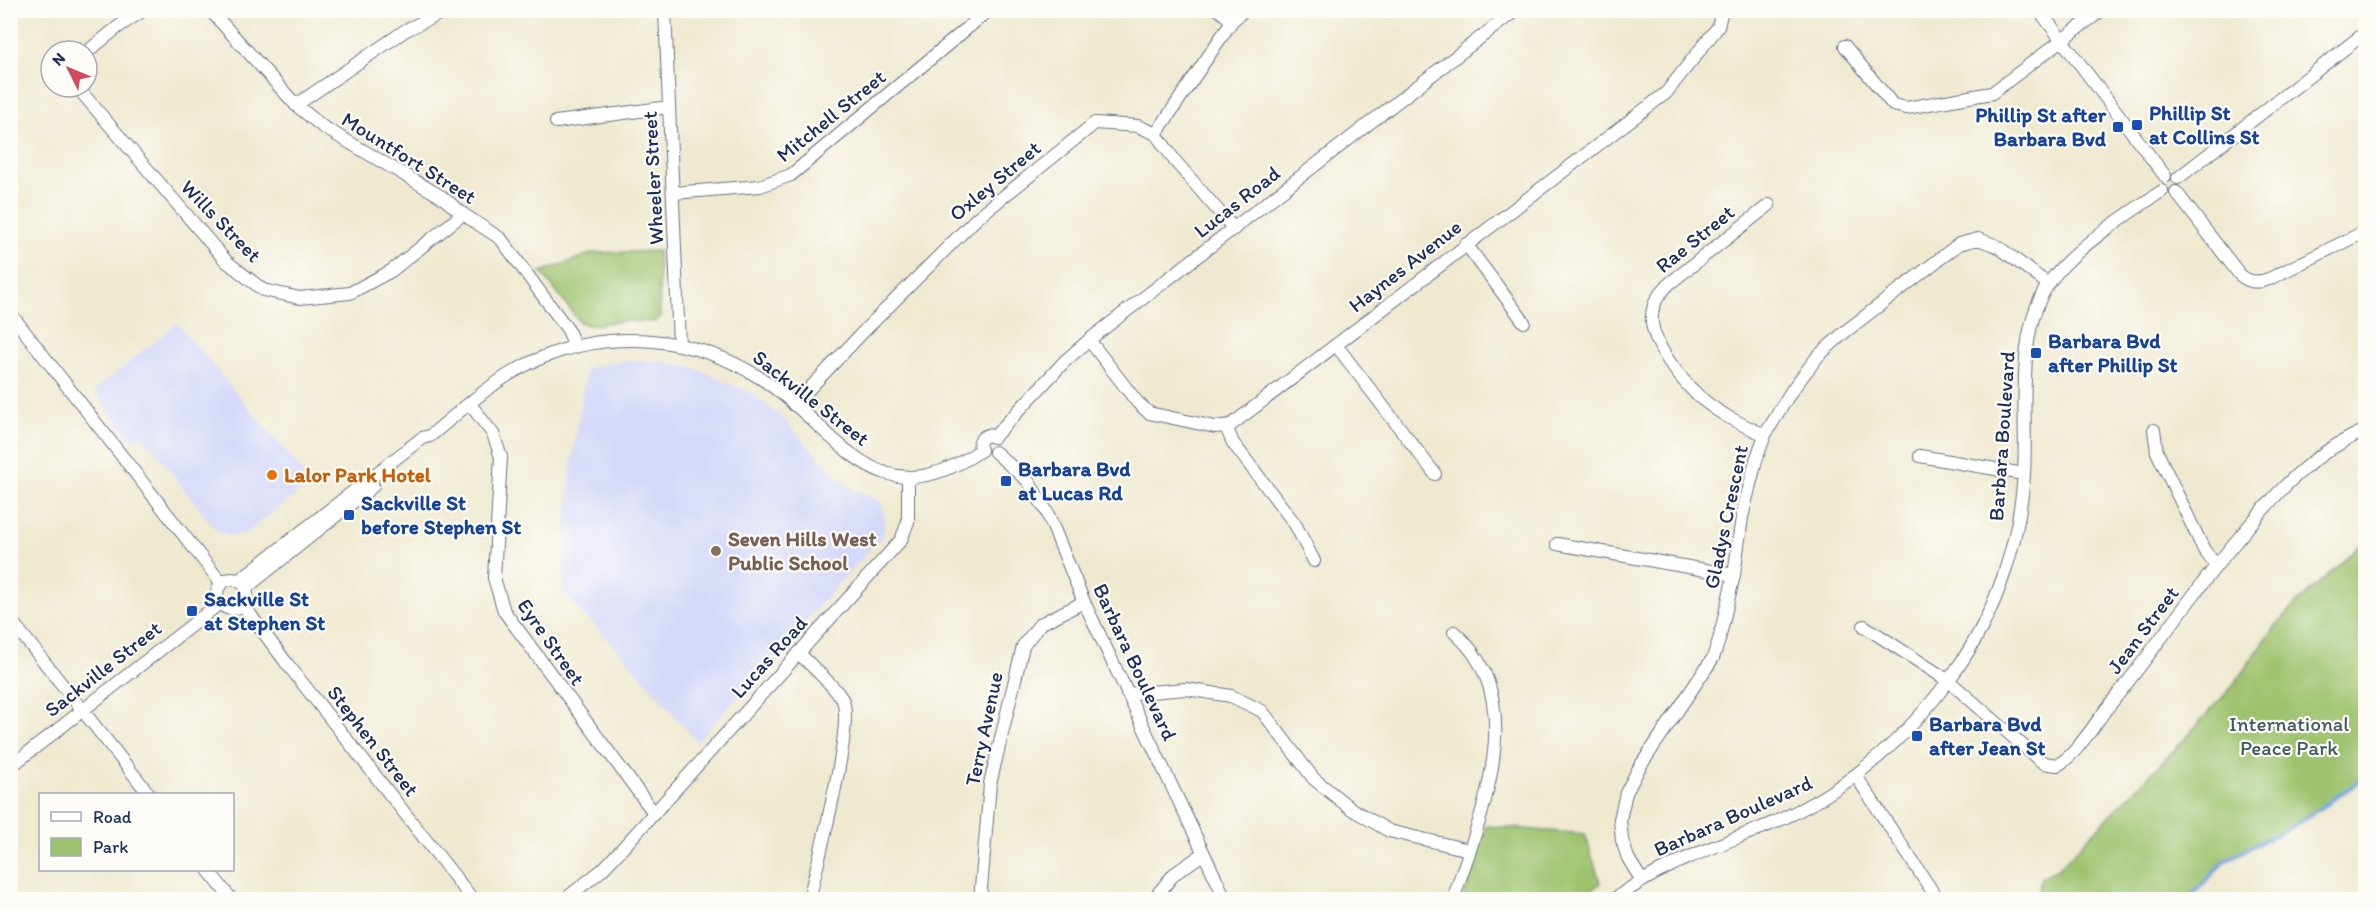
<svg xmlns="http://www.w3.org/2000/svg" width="2376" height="910" font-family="Itim,sans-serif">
<rect width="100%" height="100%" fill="#fdfcf7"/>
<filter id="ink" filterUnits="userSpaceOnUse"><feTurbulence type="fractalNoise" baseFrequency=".0167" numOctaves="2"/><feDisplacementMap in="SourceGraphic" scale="12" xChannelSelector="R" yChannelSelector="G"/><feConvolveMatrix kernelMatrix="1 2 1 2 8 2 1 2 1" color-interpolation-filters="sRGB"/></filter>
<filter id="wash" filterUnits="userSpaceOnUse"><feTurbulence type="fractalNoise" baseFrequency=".008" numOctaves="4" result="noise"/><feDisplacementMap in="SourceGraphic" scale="24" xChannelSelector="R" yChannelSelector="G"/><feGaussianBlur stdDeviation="1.35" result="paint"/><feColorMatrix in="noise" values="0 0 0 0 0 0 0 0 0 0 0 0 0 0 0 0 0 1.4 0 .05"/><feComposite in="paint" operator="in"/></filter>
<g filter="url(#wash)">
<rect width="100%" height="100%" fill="#efe9cf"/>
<g fill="#d4d8f9">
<polygon points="177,323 312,482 245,534 230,536 217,531 141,434 132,440 94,391"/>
<polygon points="629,360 667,362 702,371 751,393 778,414 839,478 856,491 870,496 882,502 885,528 882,536 697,742 630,663 570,600 563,589 563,566 570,473 586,368"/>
</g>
<g fill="#9dc36e" stroke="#5c7966" stroke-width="1.5">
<polygon points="658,251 660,317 656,322 623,321 589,325 580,322 541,272 593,253"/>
<polygon points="2365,541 2365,777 2298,823 2226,860 2187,899 2038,899 2041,877 2058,869 2182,742 2231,688 2273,629 2296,604"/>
<polygon points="1486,826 1585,834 1600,883 1580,899 1463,899"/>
</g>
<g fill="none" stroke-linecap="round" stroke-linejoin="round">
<polyline stroke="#75a4de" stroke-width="4" points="2187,900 2226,860 2298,823 2366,777"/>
</g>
</g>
<g filter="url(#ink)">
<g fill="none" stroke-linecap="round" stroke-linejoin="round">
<defs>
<g id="minor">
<polyline points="210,10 296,105 323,127 442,197 463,214 501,239 568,330 575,347"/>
<polyline points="665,10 679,344"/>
<polyline points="1219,10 1232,21"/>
<polyline points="2039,10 2165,176"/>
<polyline points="1845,46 1893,105 1906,108 1992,93 2102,10"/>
<polyline points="87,52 118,27 144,10"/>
<polyline points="77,87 226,261 263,290 300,298 350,293 391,271 463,214"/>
<polyline points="296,105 406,30 447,10"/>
<polyline points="556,122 669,107"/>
<polyline points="1156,134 1232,21 1244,10"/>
<polyline points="2178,178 2366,32"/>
<path d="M2176 192 2240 275C2250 283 2257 283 2269 279L2366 231"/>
<polyline points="673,193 760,186 791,175 989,10"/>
<polyline points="1466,244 1524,322"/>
<polyline points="10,313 222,584"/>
<polyline points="1089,340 1137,402 1149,413 1215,427 1231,425 1666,93 1718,27 1722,10"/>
<polyline points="1336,345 1435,474"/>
<polyline points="470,404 493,434 501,457 494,578 504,611 654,813"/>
<polyline points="794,405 865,330 977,218 1095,123 1138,126 1156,134 1175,161 1234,229"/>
<polyline points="1226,427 1233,443 1295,524 1314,561"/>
<polyline points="2154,430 2157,452 2204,550 2216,565"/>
<path d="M1765 435C1745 426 1725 417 1707 403 1686 387 1649 343 1652 315 1653 301 1661 292 1670 283L1769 205"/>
<polyline points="994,437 1065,361 1089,340 1516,10"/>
<path d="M981 450C977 443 981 437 988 435L994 437"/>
<polyline points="995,452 1028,481 1047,512 1084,602 1226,900"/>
<polyline points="1920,456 2024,474"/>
<polyline points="1557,544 1734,575"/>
<circle cx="232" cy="594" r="15"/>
<path d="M238 581 422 438 430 436C464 408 499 375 541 358 614 328 695 336 762 379 840 430 875 523 981 450"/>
<polyline points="246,588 373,486"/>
<polyline points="243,605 285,661 473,900"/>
<polyline points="10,619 149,794"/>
<path d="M1864 626 1949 681 2037 758 2044 763 2057 765C2074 758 2096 722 2108 707 2153 652 2193 592 2239 538 2277 492 2310 454 2366 430"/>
<path d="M799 653C809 664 838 689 843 701 854 727 817 864 809 900"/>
<polyline points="1127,694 1186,689 1231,696 1262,711 1314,779 1350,808 1389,831 1469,850"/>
<polyline points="10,767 220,603"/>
<polyline points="1856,776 1938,900"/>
<polyline points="208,870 232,900"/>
<polyline points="1642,881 1628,858 1622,840 1620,819 1626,793 1639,768 1713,658 1719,640 1734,575 1742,517 1756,460 1765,435 1792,390 1818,356 1846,331 1959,244 1978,239 1997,246 2048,284"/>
<polyline points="564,900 602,870 619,852 901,540 908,522 908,478"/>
<polyline points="980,900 990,784 1023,646 1040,624 1084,602"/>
<polyline points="1153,900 1174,874 1203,854"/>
<path d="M1453 900C1479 819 1533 700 1454 632"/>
<path d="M1613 900C1660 865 1713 848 1766 826 1845 793 1907 740 1956 670 1996 613 2019 544 2024 474 2028 415 2014 334 2049 283 2070 251 2130 212 2162 191"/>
</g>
</defs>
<use href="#minor" stroke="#657086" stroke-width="14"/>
<use href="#minor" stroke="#fff" stroke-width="12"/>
</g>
</g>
<g fill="#1a4fb4" stroke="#fdfcf7" stroke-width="2">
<rect x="2131" y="119" width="12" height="12" rx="3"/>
<rect x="2112" y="121" width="12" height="12" rx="3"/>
<rect x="2030" y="347" width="12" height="12" rx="3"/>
<rect x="1000" y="475" width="12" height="12" rx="3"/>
<rect x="343" y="509" width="12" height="12" rx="3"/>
<rect x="186" y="605" width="12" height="12" rx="3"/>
<rect x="1911" y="730" width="12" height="12" rx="3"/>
</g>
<circle fill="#e8710a" stroke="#fdfcf7" stroke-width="2" cx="272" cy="475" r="6"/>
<circle fill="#8d6e63" stroke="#fdfcf7" stroke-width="2" cx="716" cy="551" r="6"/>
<g text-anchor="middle" stroke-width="4.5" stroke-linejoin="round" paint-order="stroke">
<g font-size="21" font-weight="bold" fill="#164399" stroke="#fdfcf7" text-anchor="start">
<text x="2149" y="120">Phillip St<tspan x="2149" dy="24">at Collins St</tspan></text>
<text x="2106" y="122" text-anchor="end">Phillip St after<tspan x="2106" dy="24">Barbara Bvd</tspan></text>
<text x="2048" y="348">Barbara Bvd<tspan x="2048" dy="24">after Phillip St</tspan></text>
<text x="1018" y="476">Barbara Bvd<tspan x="1018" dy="24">at Lucas Rd</tspan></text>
<text x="361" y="510">Sackville St<tspan x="361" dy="24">before Stephen St</tspan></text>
<text x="204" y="606">Sackville St<tspan x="204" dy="24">at Stephen St</tspan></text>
<text x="1929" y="731">Barbara Bvd<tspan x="1929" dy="24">after Jean St</tspan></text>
</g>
<g font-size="21" fill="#1b2f5e" stroke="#fdfcf7">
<text transform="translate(831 116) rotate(-39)" y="7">Mitchell Street</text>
<text transform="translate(409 158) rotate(32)" y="7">Mountfort Street</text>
<text transform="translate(653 178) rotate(-93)" y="7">Wheeler Street</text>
<text transform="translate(995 181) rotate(-40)" y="7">Oxley Street</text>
<text transform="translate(1237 202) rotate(-38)" y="7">Lucas Road</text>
<text transform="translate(221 221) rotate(46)" y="7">Wills Street</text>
<text transform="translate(1695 239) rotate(-39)" y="7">Rae Street</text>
<text transform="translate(1405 266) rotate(-38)" y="7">Haynes Avenue</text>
<text transform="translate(811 398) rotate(38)" y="7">Sackville Street</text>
<text transform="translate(2002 436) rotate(-86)" y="7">Barbara Boulevard</text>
<text transform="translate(1726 517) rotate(-78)" y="7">Gladys Crescent</text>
<text transform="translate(2143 630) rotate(-53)" y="7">Jean Street</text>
<text transform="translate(551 642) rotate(55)" y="7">Eyre Street</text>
<text transform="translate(769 657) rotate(-48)" y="7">Lucas Road</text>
<text transform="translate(1135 662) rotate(65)" y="7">Barbara Boulevard</text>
<text transform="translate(103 669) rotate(-38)" y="7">Sackville Street</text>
<text transform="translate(984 729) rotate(-78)" y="7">Terry Avenue</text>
<text transform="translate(373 741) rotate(52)" y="7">Stephen Street</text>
<text transform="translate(1733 816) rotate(-24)" y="7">Barbara Boulevard</text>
</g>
<g font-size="21" font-weight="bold" fill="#c56008" stroke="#fdfcf7" text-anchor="start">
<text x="284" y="482">Lalor Park Hotel</text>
</g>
<g font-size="21" font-weight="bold" fill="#785e54" stroke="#fdfcf7" text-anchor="start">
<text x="728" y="546">Seven Hills West<tspan x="728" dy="24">Public School</tspan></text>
</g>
<g font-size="21" fill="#425b63" stroke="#fdfcf7">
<text x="2289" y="731">International<tspan x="2289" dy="24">Peace Park</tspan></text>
</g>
</g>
<rect width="2376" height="910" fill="none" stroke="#fdfcf7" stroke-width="36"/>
<rect x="39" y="793" width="195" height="78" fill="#fdfcf7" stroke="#a3aaba" stroke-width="1.5"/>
<rect x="51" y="812" width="30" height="9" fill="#ffffff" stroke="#a3aaba" stroke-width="1.5"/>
<text x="93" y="823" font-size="18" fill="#1b2f5e">Road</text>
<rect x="51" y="838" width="30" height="18" fill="#9dc36e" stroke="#a3aaba" stroke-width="1.5"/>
<text x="93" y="853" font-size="18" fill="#1b2f5e">Park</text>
<g transform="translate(69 69) rotate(313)"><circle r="28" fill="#fdfcf7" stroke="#a3aaba" stroke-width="1.5"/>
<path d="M0-4.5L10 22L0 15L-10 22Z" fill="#d1495b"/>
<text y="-9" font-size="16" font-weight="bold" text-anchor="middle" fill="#1b2f5e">N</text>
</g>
</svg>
